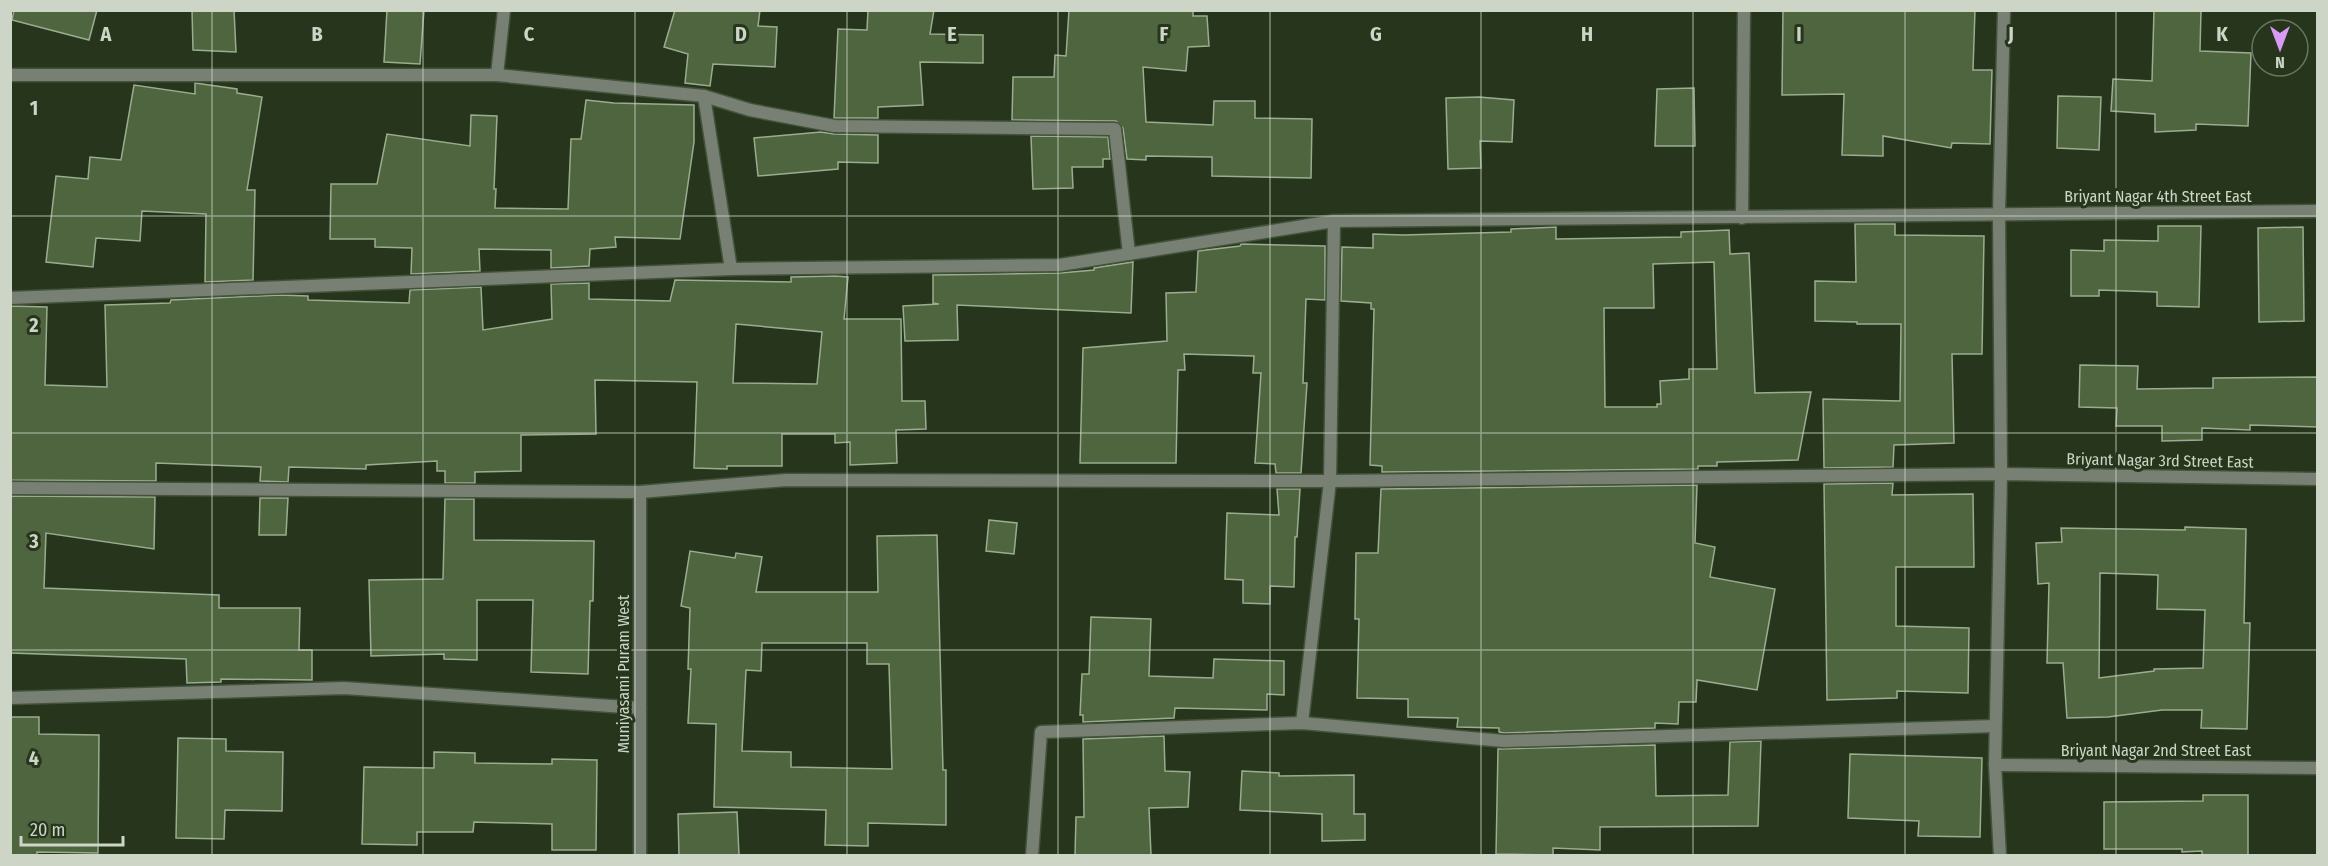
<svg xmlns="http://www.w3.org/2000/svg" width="2328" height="866" font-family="'Fira Sans Condensed',sans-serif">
<rect width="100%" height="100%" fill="#26351c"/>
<g fill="#4f6540" stroke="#9bad8f" stroke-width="1.5" fill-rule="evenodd">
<polygon points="14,10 97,10 89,40 12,20"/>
<polygon points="192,10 234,10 236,52 193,50"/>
<polygon points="387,10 424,10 420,64 384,62"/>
<polygon points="675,10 760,10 758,26 777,27 775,67 713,64 710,86 685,83 688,54 664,47"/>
<polygon points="868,10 934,10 930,34 983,35 983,63 920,62 923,105 878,107 878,118 834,118 838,29 867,30"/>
<polygon points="1069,10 1193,10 1193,16 1207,16 1209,46 1188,47 1186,71 1143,67 1146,122 1213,125 1214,101 1255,101 1255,118 1312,119 1311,178 1212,176 1212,157 1146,156 1146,160 1127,159 1123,128 1116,121 1012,120 1013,77 1054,77 1055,55 1066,56"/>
<polygon points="1783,10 1975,10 1973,70 1992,70 1990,144 1952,143 1951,148 1883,136 1883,156 1842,155 1844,94 1782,95"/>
<polygon points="2154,10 2201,10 2200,51 2251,53 2248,126 2196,124 2196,130 2155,132 2155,114 2111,111 2113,79 2152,81"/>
<polygon points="195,83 237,89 237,93 262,97 247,190 255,190 253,280 205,282 206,214 142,211 140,241 96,238 93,267 46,262 56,176 88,179 90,157 121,160 134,85 195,94"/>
<polygon points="1694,88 1695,146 1655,146 1657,89"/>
<polygon points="2058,96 2101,97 2099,150 2057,148"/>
<polygon points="1479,97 1514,100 1512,142 1480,141 1481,168 1448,169 1446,98"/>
<polygon points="586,100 614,103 694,105 694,142 680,239 615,237 616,247 590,249 589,266 551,268 551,250 479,249 480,271 411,274 412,248 375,247 375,239 330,239 331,184 377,184 387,134 470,146 471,115 497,116 494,189 496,189 495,208 568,209 571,139 581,139"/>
<polygon points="821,132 834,134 878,135 878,163 838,162 838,169 758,176 754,138"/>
<polygon points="1031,136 1108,137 1110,159 1103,159 1103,167 1072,167 1073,188 1033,189"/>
<polygon points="1855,224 1895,224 1895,235 1984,236 1982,354 1952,354 1954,443 1894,445 1893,467 1824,468 1823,399 1900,401 1901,324 1857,324 1857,322 1815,321 1815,281 1856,282"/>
<polygon points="2158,226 2201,226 2199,307 2157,306 2157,292 2099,290 2099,296 2071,296 2071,250 2104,251 2104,240 2158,241"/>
<path d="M1556 227V239L1681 237V232L1729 230 1730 254 1749 253 1755 393 1811 392 1798 460 1717 462V466H1698V469L1382 472V466L1370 465 1374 309H1371V303L1341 301 1342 247 1373 248V234L1403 235 1511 232V229ZM1714 262 1717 369H1689V379L1660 381 1661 404H1657V407H1605L1604 308H1654L1653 264Z"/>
<polygon points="2303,227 2304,321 2259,322 2258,228"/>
<polygon points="1241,244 1325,246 1325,300 1306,299 1303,383 1307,383 1301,473 1276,473 1275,464 1255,463 1261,373 1253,373 1254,356 1184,354 1185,370 1178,370 1176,463 1080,463 1083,348 1167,341 1166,293 1196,292 1198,251 1240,246"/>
<polygon points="1133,262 1131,313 957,305 958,340 905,341 903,306 939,304 933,303 933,275 1060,273 1094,270 1094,268"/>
<path d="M835 276 848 277 844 319H901L902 401H925L926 429 896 430 897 463 850 465V442L835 443V434H782V466H727V469L694 468 697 382 595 380 596 434 521 435V471L475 472V483H445V471H437V461L366 465V469L289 467 288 482 260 481 261 467 156 463V481L10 480V306L47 307 45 385 107 387 105 305 170 303 171 300 280 295 308 296V300L409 303 410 290 481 287 483 330 552 319 551 284 589 283V299L670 301 675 280 791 282V277ZM736 324 822 332 817 384 733 383Z"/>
<polygon points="2080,365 2138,366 2137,389 2213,388 2213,378 2318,377 2318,427 2250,425 2250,430 2202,428 2202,440 2162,441 2162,426 2116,426 2117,408 2079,407"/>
<polygon points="1893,483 1892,495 1973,494 1974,567 1896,567 1896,626 1969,628 1968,693 1897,691 1897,698 1827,700 1824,484"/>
<polygon points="1697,485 1695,543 1715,547 1710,577 1775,589 1757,690 1697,680 1696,702 1679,702 1678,724 1655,723 1655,728 1504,733 1499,732 1499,728 1457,727 1458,718 1408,717 1408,699 1357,698 1359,619 1355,619 1356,553 1378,553 1381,489"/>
<polygon points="1277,489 1300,489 1297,537 1295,537 1294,587 1270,586 1270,604 1243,603 1243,580 1225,579 1227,513 1279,515"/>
<polygon points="10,496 155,497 154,549 46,533 44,588 219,595 219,608 300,608 299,650 312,650 312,680 221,679 221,682 187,683 186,659 10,653"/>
<polygon points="260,498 288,498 286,535 259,535"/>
<polygon points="445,499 474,499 474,540 594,541 593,601 590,601 588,674 531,672 533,600 477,600 477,660 444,659 444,654 371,656 369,580 443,579"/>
<polygon points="989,520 1017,523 1014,554 986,551"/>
<path d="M2185 527 2246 529 2244 623H2250L2247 729 2201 728 2202 710H2162L2108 717 2067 718 2063 663H2047L2049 583 2038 584 2036 543 2062 542 2061 528 2185 530ZM2100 573 2158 575 2157 609 2205 610 2203 668 2154 669V671L2099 678Z"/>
<path d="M937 535 943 770H946V825L868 823V846L825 845 826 810 714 807 716 724 688 723 691 669H688L690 608 681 606 690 551 735 558 736 553 762 557 756 592H878L877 536ZM762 643H867V664H889L892 769 791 767V752L742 751 746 670 761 671Z"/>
<polygon points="1091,617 1151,619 1149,676 1213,678 1214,659 1284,661 1284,695 1267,694 1267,710 1175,708 1174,718 1083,722 1083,715 1080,715 1082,674 1089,674"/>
<polygon points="10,717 39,717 39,734 99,735 98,853 37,852 37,855 10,855"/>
<polygon points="1164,736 1165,771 1190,772 1188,807 1149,808 1151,855 1075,855 1076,817 1084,817 1083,739"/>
<polygon points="178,738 226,739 226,751 283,752 282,811 225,810 224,839 176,838"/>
<polygon points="1761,741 1758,826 1600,827 1600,850 1553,848 1553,855 1496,854 1498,749 1655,745 1656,796 1728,795 1730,742"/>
<polygon points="434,752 475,753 475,763 552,764 552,759 597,760 596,850 552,850 552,824 474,822 473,832 417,832 417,845 362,844 364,767 434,768"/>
<polygon points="1850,754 1982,758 1980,837 1918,836 1919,821 1848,818"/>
<polygon points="1242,771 1279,773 1279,776 1354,775 1354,814 1365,814 1365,840 1322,841 1322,814 1240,810"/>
<polygon points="2203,795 2248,795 2248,855 2202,855 2202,851 2182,852 2182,849 2104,849 2104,802 2203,801"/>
<polygon points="737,812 739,855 679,855 678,814"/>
</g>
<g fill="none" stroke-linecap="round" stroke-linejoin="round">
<defs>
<g id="minor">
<polyline points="10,75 497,75 504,10"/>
<polyline points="497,75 704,96 750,110 834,126 1115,129 1129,254"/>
<polyline points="704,96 731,269"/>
<polyline points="1742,218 1744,10"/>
<polyline points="10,298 731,269 1060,265 1334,221 2318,211"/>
<polyline points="10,488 640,492 786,480 1330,481 2001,474 2318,479"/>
<polyline points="640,492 640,856"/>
<polyline points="10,698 344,688 640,708"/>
<polyline points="1302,723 1330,481 1334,221"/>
<polyline points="1995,765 2318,768"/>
<polyline points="2000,856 1995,765 2001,474 1999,213 2004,10"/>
</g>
<polyline id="tertiary" points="1032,856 1041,732 1302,723 1504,741 1995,726"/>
</defs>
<use href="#minor" stroke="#44523b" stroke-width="15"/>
<use href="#tertiary" stroke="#44523b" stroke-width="15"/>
<use href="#minor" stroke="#788074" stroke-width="12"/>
<use href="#tertiary" stroke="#788074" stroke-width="12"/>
</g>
<path fill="none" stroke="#ccd5c6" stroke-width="1.5" stroke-opacity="0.55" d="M212 10V856M423 10V856M635 10V856M847 10V856M1058 10V856M1270 10V856M1481 10V856M1693 10V856M1905 10V856M2116 10V856M10 216H2318M10 433H2318M10 650H2318"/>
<g text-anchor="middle" stroke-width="6" stroke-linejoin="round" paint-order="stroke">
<g font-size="16" fill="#ccd5c6" stroke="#26351c">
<text x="2158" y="202">Briyant Nagar 4th Street East</text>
<text transform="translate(2160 460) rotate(1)" y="6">Briyant Nagar 3rd Street East</text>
<text transform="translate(623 674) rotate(-90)" y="6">Muniyasami Puram West</text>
<text x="2156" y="756">Briyant Nagar 2nd Street East</text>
</g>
</g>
<g font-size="20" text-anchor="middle" font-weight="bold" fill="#ccd5c6" stroke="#26351c" stroke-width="6" stroke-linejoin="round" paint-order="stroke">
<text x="106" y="41">A</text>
<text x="317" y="41">B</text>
<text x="529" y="41">C</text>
<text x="741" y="41">D</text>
<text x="952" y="41">E</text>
<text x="1164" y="41">F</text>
<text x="1376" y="41">G</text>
<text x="1587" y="41">H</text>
<text x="1799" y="41">I</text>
<text x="2011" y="41">J</text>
<text x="2222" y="41">K</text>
<text x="34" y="115">1</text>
<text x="34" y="332">2</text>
<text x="34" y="548">3</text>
<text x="34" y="765">4</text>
</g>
<rect width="2328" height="866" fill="none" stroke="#ccd5c6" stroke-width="24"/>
<g transform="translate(2280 48) rotate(180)"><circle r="28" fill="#26351c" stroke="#687560" stroke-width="1.5"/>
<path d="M0-4.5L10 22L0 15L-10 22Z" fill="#d99af7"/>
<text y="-9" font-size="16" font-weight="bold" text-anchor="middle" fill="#ccd5c6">N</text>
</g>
<path d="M21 836v9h102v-9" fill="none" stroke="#ccd5c6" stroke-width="3"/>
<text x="30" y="836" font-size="18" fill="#ccd5c6" stroke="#26351c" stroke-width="4.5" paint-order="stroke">20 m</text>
</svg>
